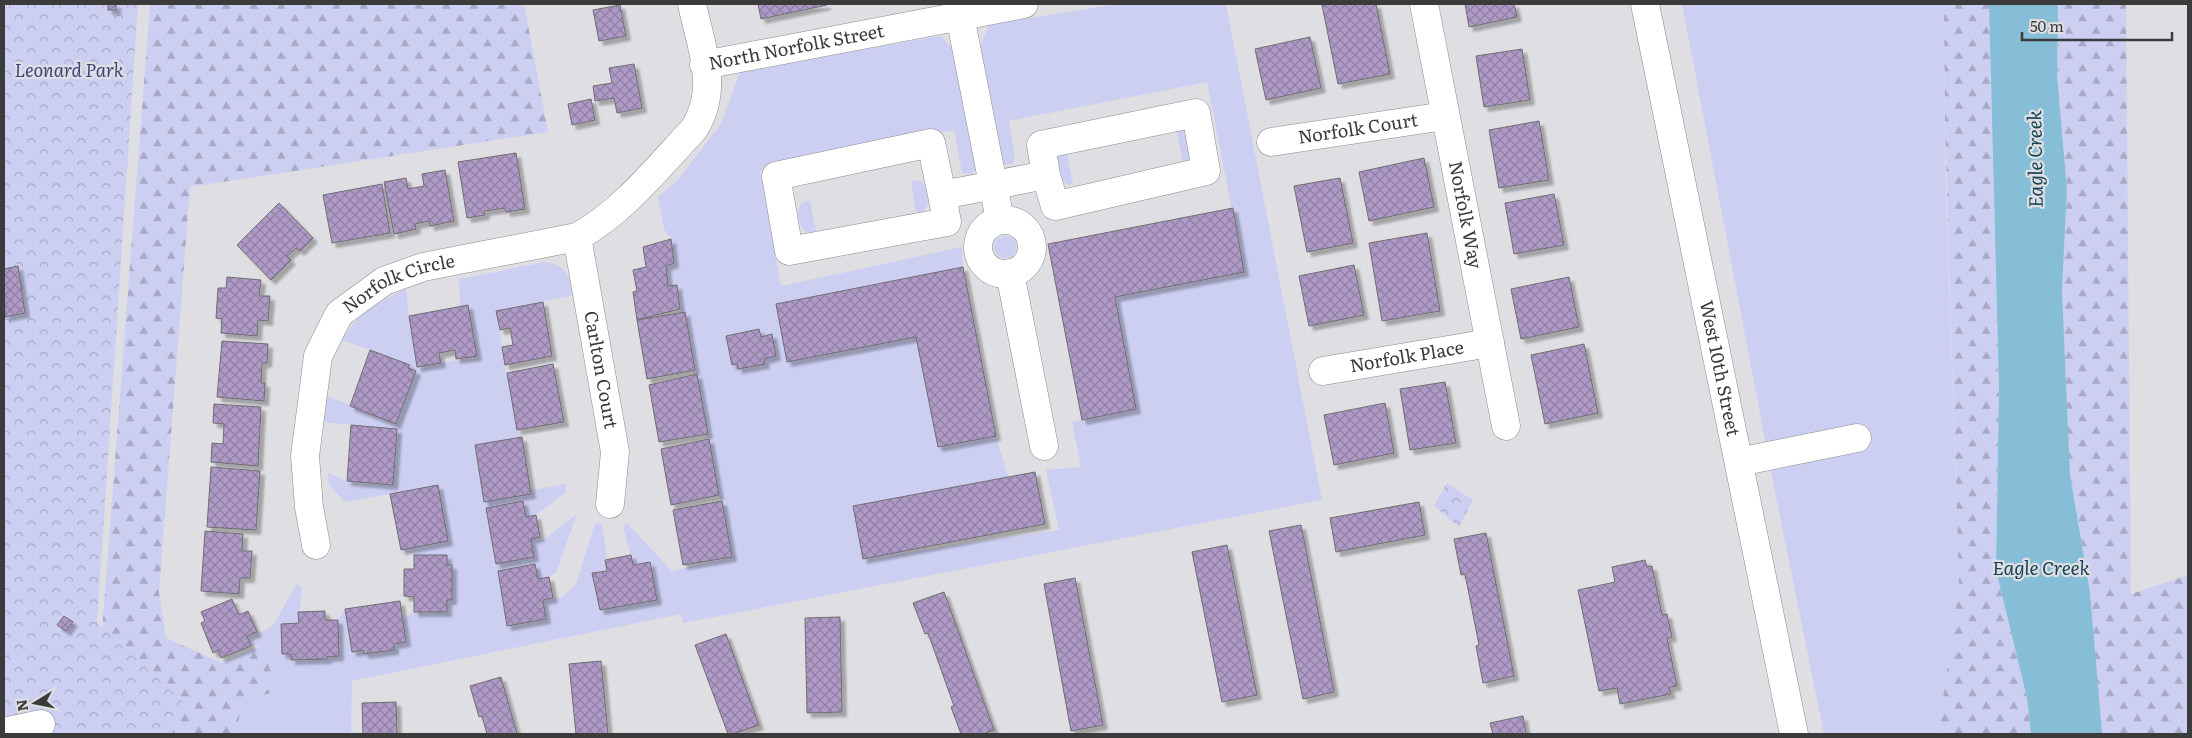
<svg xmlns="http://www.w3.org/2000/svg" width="2192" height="738" font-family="Literata,serif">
<defs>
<pattern id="forest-firs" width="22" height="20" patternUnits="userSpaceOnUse" patternTransform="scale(1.25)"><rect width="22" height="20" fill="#cccff2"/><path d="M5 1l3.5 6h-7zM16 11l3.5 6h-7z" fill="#a7a9c5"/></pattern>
<pattern id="park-crowns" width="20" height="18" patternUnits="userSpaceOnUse" patternTransform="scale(1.25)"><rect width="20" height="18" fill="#cccff2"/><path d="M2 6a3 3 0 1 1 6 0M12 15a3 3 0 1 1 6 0" fill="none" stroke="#a7a9c5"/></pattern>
<pattern id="building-cross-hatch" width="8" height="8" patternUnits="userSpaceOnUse" patternTransform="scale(1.25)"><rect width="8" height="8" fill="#af9ac7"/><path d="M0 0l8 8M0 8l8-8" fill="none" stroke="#907fa3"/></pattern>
<filter id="shadow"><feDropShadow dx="4.5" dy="4.5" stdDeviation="1" flood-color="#0004"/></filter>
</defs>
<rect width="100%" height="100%" fill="#dfdfe3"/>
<g fill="#cccff2">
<path d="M1118 4H1226L1322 500 683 623 681 614 352 681 351 734H236L243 698 279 692 261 646H251L247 636 266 630 274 624 297 583 302 587 299 623 281 624 282 654H291L292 660 326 659 327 657 339 656 338 620 345 609 352 651 363 650 365 654 394 650V644L406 642 403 619 414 612H447V600H452V565H447V555H414L401 550 448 541 438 485 345 502 329 485 328 473 347 481 393 484 397 429 322 422 324 395 396 423 416 371 408 368 409 364 342 340C355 315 381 301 406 288L409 316 418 367 477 356 460 307 459 279 545 262C568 266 568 275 574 295L496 311 517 430 522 437 475 445 484 502 531 494V490L566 484V492L536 515 526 517 523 501 486 508 496 564 534 557 531 539 540 537 542 541 577 514 556 573 549 577 538 579 535 564 498 571 507 626 546 619 543 600 562 597 576 584 595 523 602 524 607 555 605 560 607 571 593 574 600 610 657 599 633 565 623 526 627 523 672 571 732 557 680 309 677 285 668 286 666 266 674 263 671 239 664 229 658 197 677 181 721 124 740 71 941 36 958 54 978 168 971 174 962 173 954 130 760 171 781 286 962 247 963 267 776 304 787 362 916 337 938 447 996 436 1008 477 853 506 863 559 1059 530 1046 470 1081 467 1072 422 1136 409 1115 297 1244 272 1207 82 1009 121 1015 156 1013 164 1002 165 979 49 989 25Z"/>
<polygon points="1682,4 1944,4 1945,160 1959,583 1938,734 1824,734 1773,482"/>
<polygon points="1178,130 1188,131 1192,158 1183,163 1177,132"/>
<polygon points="1067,154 1073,183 1069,185 1060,180 1057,157 1059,155"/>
<path d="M919 180C931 188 933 205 921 213L916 211 911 183 912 181Z"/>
<path d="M805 201H810L816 230 812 233H807C798 226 793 208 805 201Z"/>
<circle cx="1005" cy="247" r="11"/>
</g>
<g fill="url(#forest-firs)">
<polygon points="150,4 524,4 548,132 190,187 159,592 166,638 222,663 261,646 279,692 243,698 236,734 46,734 95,723"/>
<polygon points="1944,4 1989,4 1999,401 1996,570 2027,698 2031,734 1938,734 1959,583 1945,128"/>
<polygon points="2058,4 2126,4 2131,594 2188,575 2188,734 2101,734 2090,592 2070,475 2062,290 2067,189 2057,75"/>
</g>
<g fill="url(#park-crowns)">
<polygon points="4,4 138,4 97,623 182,701 172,734 27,734 4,732"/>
<polygon points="1447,483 1473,500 1459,527 1434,506"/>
</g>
<polygon fill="#86bed7" points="1989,4 2058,4 2057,75 2067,189 2062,290 2070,475 2090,592 2102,734 2031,734 2027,698 1996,570 1999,390"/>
<g fill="url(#building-cross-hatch)" stroke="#6f6d70" filter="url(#shadow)">
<rect x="108" y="4" width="8" height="6"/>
<polygon points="758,4 826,4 827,5 761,19"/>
<polygon points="1330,4 1376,4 1390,74 1338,84 1322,5"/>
<polygon points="1465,4 1514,4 1517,17 1469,27"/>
<polygon points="620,5 626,36 599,41 593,10"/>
<polygon points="1310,37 1321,88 1266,100 1255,49"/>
<polygon points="1522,49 1530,100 1484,107 1476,56"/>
<polygon points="634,64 642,108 617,113 614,98 595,101 593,86 612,83 609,68"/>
<polygon points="591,99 595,120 572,125 568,104"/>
<polygon points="1539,121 1549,180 1499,188 1489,130"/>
<polygon points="516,153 525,209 506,212 505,208 484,211 485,215 467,218 458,162"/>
<polygon points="1424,158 1434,207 1369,221 1359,172"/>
<polygon points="445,170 454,221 430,226 429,221 415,224 416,229 394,234 384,182 406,178 408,189 424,186 422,174"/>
<polygon points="1340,178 1353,243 1307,252 1294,186"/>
<polygon points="382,184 390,233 332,243 323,195"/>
<polygon points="1554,194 1564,245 1514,254 1505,203"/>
<polygon points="279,203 313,238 300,251 296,248 287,256 291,260 271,280 237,245"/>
<polygon points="1233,208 1244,272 1115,297 1136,409 1082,420 1048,244"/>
<polygon points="1427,233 1440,311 1382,321 1369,243"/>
<polygon points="671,239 674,263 666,266 668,286 677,285 680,309 637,320 633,292 637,291 633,270 646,267 643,247"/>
<polygon points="1354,265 1364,315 1309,326 1299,276"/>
<polygon points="18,266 25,313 5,317 4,269"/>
<polygon points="963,267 996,436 938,447 916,337 787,362 776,304"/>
<polygon points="227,277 261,280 259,296 270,296 268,321 258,320 257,336 221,333 222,319 216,318 218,288 226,288"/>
<polygon points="1569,277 1579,327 1521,339 1511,289"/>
<polygon points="543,302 552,356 505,365 502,347 513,345 510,328 500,330 496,311"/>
<polygon points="468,305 477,356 456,359 455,350 439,353 441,363 417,367 409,316"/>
<polygon points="685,312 695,370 647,379 637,320"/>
<polygon points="759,329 761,337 772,334 776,356 764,359 765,364 738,369 737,364 732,365 726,336"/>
<polygon points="222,341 268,344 267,363 262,363 261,383 265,383 264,401 217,397"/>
<polygon points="1584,344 1598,413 1545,424 1531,355"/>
<polygon points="370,350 410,365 408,368 416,371 396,424 350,406"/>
<polygon points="553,364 564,422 517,430 507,373"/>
<polygon points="697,374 708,434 659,442 649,385"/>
<polygon points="1445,382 1456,443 1410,450 1400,389"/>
<polygon points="1385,403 1394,453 1334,465 1324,415"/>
<polygon points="214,404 261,407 258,466 211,462 212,443 223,444 224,424 213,423"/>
<polygon points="351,425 397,429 393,485 347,481"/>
<polygon points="522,437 531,494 484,502 475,445"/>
<polygon points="709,439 719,495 671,505 661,449"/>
<polygon points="211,467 260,471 256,530 207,527"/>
<polygon points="1035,472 1045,524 863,559 853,506"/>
<polygon points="438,485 448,541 401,550 390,494"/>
<polygon points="523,501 526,517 536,515 540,537 531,539 534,557 496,564 486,508"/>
<polygon points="722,501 732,557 683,565 673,510"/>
<polygon points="1419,502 1425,535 1336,552 1330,518"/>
<polygon points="1301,525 1334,692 1303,699 1269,531"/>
<polygon points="205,531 243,534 242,551 252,551 250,578 240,578 239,594 201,591"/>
<polygon points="1486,533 1514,676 1483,683 1476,646 1479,645 1465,574 1461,575 1454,539"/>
<polygon points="1227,545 1257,695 1222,702 1192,552"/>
<polygon points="414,555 447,555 447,565 452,565 452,600 447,600 447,612 414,612 414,597 404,596 404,569 414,569"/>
<polygon points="631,555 633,565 650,562 657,600 600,610 592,573 607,571 605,560"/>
<polygon points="1645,560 1647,567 1652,566 1662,615 1667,614 1672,637 1667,638 1677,686 1669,687 1671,694 1620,704 1617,688 1599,691 1578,590 1615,582 1612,567"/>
<polygon points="535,564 538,579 549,577 553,598 543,600 546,619 507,626 498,571"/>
<polygon points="1075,578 1103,725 1071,731 1044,584"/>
<polygon points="944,592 994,730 983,734 961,734 951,707 954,706 928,633 925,634 913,603"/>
<polygon points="232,599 239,615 248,611 257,632 247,636 251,646 221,658 218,650 213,653 201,623 205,621 201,612"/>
<polygon points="400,601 406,642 394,644 394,650 364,654 363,650 352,652 345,609"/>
<polygon points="325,611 325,620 338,620 339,656 327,657 327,659 291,660 291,654 282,654 281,624 299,623 298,612"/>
<polygon points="64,616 73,622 66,631 57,625"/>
<polygon points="840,617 842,712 807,713 805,618"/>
<polygon points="726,634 759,725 732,734 728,734 695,645"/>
<polygon points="601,661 608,734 576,734 569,664"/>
<polygon points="501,677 517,734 487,734 482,716 479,717 470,686"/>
<polygon points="396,702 397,734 363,734 362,703"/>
<polygon points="1523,716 1526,734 1493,734 1490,723"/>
</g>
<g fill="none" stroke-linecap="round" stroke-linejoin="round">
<defs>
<g id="minor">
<path id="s1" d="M1424 4 1506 426"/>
<polyline points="960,16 1000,220"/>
<path id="s2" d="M704 65 1024 4"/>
<path id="s3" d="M1271 142 1445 116"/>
<polyline points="942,195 947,222 789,251 776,176 931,143 942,195 1046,175 1041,145 1196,113 1206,171 1055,206 1046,175"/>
<circle cx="1005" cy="247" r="27"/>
<path id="s4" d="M577 237 615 452 610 504"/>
<polyline points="1010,273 1044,446"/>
<path id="s5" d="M1323 371 1490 343"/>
<polyline points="1739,462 1857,438"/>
<path id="s6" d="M316 545 309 507 305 456 318 356 339 314 384 281 423 267 577 237C623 212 658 167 694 129 720 88 701 48 692 4"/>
<polyline points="4,732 41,724"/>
</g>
<g id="major">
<path id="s7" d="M1645 4 1794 734"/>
</g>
</defs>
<use href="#minor" stroke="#8b8b8f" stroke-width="29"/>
<use href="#major" stroke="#8b8b8f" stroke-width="29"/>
<use href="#minor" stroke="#fff" stroke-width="28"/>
<use href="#major" stroke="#fff" stroke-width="28"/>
</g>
<g text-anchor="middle" stroke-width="4.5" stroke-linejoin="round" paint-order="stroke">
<g font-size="18" fill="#3b3b3c" stroke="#dfdfe3">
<text dy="6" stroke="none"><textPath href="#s2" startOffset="94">North Norfolk Street</textPath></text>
<text dy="6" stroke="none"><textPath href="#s3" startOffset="88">Norfolk Court</textPath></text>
<text dy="6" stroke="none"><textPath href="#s1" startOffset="215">Norfolk Way</textPath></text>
<text dy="6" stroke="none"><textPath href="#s6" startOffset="306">Norfolk Circle</textPath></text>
<text dy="6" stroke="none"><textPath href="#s5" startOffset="85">Norfolk Place</textPath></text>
<text dy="6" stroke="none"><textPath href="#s7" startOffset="372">West 10th Street</textPath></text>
<text dy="6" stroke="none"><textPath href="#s4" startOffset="135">Carlton Court</textPath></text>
</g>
<g font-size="18" font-style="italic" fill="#43437e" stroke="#dfdfe3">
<text x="69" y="77">Leonard Park</text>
</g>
<g font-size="19" font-style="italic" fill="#164557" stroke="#dfdfe3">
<text transform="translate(2035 159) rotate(-91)" y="7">Eagle Creek</text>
<text x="2041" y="575">Eagle Creek</text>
</g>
</g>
<rect width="2192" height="738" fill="none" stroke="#3b3b3c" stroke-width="10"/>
<g transform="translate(35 703) rotate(260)" stroke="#dfdfe3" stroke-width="4" paint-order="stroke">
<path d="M0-4L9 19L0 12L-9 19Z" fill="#3b3b3c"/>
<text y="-8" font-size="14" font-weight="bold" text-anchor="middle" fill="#3b3b3c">N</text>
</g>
<path d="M2022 32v8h150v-8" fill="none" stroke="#3b3b3c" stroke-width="2.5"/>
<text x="2030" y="32" font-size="15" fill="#3b3b3c" stroke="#dfdfe3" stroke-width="4" paint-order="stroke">50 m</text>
</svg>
